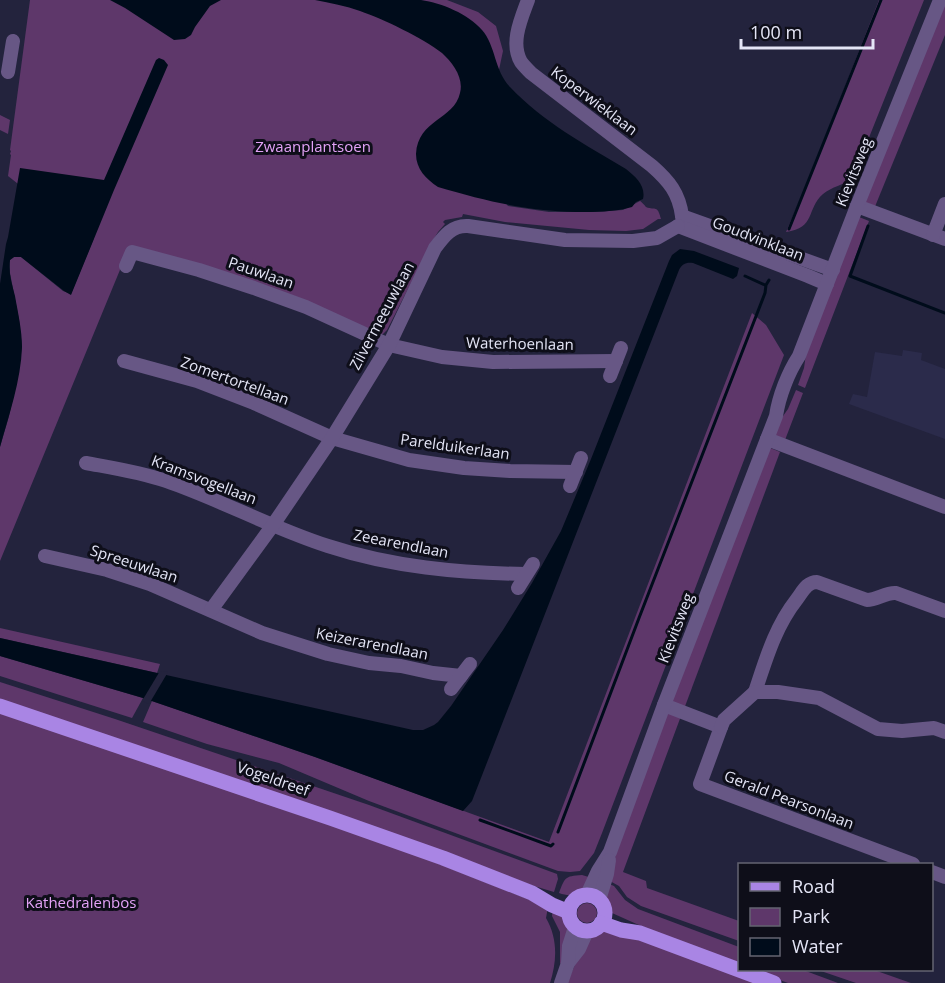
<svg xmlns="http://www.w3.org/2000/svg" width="945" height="983" font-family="'Open Sans',sans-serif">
<rect width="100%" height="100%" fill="#23233d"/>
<polygon fill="#2b2b4b" points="903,350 922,353 921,360 945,369 945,439 849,404 853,394 867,397 875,352 902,356"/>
<g fill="#5e376a">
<path d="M30 0H447L478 12 496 26 503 51 478 168 508 206 549 212H594L623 210 640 201C641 201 646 207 646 207 656 211 657 204 661 219H658L643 229 626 231 589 230 505 222 463 214 462 217 445 220 443 222 445 224 438 232 432 242 387 330 383 334 377 335 129 248 0 561V447L9 416 18 375 22 347 19 320 10 273V260L14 257H21L63 291 71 294 94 238 83 235 8 176 11 155 10 154 11 151 10 150Z"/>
<path d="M879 0H924L864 150 854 180C843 184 832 187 823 194 806 209 816 228 786 232L807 183Z"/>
<polygon points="945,0 945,35 874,209 863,205"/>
<polygon points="0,115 10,120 8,134 0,130"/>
<polygon points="859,217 869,221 805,388 798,385 804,368 807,347"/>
<polygon points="752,313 766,325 784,355 602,833 594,853 580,871 570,872 558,871 369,801 279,763 207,744 143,722 152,701 315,757 549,842"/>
<polygon points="796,390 803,393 785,440 773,435 776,426 788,409"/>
<polygon points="768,447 780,452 684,709 674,706 671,699"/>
<polygon points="0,628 160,664 157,673 0,638"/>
<polygon points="0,656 143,698 132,718 0,676"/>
<polygon points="0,682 115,719 369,805 557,874 558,879 554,892 524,883 0,700"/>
<path d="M0 713 379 840 548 907 546 918C558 939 557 961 550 983H0Z"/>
<polygon points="672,713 681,716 623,872 646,881 647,888 739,921 739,941 641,906 627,897 619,886 608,880 619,839 664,715"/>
<path d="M582 875 592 878C583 891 576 899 559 893 565 878 564 876 582 875Z"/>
<polygon points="607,883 614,886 625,900 638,909 739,947 739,965 650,930 612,913 608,907 605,897"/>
<circle cx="587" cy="913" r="10"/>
<polygon points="553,908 566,917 569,926 561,964 560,963 560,932 552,916"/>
<polygon points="603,930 611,930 763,983 567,983 586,939 590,934"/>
<polygon points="752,970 803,970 838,983 788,983"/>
<polygon points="818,970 874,970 911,983 856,983"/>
</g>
<g fill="#000c1b">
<polygon points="110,0 221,0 210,6 195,27 191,35 185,39 174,40 125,8"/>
<path d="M315 0C340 0 364 0 389 0 399 0 411 0 421 0 442 3 468 14 482 30 496 46 494 70 510 87 543 122 586 145 626 169 636 177 646 186 643 199L636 202 632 207C614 212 595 212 576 212 526 211 486 201 438 187 426 179 416 169 416 154 418 119 454 120 460 93 464 78 453 63 442 53 423 38 383 19 360 11 346 6 330 3 315 0Z"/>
<path d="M159 58 164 60 168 65 114 190 71 295 64 291 21 257H14L10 260C8 272 12 284 15 296 18 313 22 330 22 347 21 380 9 415 0 447V284L6 244 8 237 20 168 104 180 156 60Z"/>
<path d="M680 249 694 251 739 268 737 276 733 279 693 263C686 262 682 264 679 270L472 801 463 811 315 757 143 698 0 656V638L413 730H423L434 725 438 722 451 706 503 630 532 583 561 531 591 459 669 261 672 255Z"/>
</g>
<polygon fill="#23233d" points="160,671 168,672 149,704 142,701"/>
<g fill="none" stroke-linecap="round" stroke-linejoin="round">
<g stroke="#000c1b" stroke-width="3">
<polyline points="868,226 850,276 945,313"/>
<polyline points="789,229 881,0"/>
<polyline points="745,276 765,285"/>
<polyline points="480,820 551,846 553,844"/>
<polyline points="558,832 639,618 765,293 766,285 769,280"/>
</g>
<g stroke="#675785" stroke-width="14">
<path d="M528 0C521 19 510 43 521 62 524 66 528 70 531 73L652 166C669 181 679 193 682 216"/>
<polyline points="8,72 13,41"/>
<polyline points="857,206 945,239"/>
<polyline points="682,216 833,270"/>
<polyline points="678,226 808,276 827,284"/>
<polyline points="933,235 945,204"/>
<polyline points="126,266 132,252 199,270 254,288 306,307 389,345 442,357 493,362 616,361"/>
<polyline points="124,361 197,381 254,403 332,438 409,460 464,468 510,471 576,472"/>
<polyline points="610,376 621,348"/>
<polyline points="767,439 945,507"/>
<path d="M86 463C113 468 140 472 166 481 221 500 272 528 328 546 392 567 459 573 526 574"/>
<polyline points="570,486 581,458"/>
<polyline points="45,556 107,570 150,584 262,633 328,654 369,663 401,666 433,673 461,676"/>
<polyline points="518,588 533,564"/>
<path d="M211 610 273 525 332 438 389 345 435 248C444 236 452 225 468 226L565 240 633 241 657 238 678 226"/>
<polyline points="451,689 470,664"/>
<path d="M755 692C766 659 775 627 797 599 803 591 807 582 817 582L867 600C877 600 886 592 896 593L945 611"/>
<polyline points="664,705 721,727 700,784 913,864"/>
<polyline points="721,727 724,720 755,692 778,692 819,698 878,729 902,731 934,728 945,732"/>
<polyline points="932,872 945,877"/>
<path d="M587 895 598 871 610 852 664 705 776 416C779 396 788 373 799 356L857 206 940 0"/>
<polyline points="599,900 607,874 609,860"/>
<polyline points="568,963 579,949 587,931"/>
<polyline points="561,983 568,963 569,946 575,927"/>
</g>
<g stroke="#a985e4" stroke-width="15">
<polyline points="0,706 330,818 443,858 532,893 552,905 569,912"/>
<circle cx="587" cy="913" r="18"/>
<polyline points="601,923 621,930 640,933 774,983"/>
</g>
</g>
<g text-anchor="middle" stroke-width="6" stroke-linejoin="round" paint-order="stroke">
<g font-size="15" fill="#e4e5f6" stroke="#0e0e19">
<text transform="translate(594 101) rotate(37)" y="5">Koperwieklaan</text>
<text transform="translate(854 172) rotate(-68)" y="5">Kievitsweg</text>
<text transform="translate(758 239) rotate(21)" y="5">Goudvinklaan</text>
<text transform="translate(261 273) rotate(19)" y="5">Pauwlaan</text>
<text transform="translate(382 316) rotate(-62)" y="5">Zilvermeeuwlaan</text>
<text transform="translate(520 344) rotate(1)" y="5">Waterhoenlaan</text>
<text transform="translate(235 381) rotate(20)" y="5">Zomertortellaan</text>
<text transform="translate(455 447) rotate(8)" y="5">Parelduikerlaan</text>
<text transform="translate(204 480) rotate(21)" y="5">Kramsvogellaan</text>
<text transform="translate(401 544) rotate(11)" y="5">Zeearendlaan</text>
<text transform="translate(134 564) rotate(18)" y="5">Spreeuwlaan</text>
<text transform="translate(676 628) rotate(-69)" y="5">Kievitsweg</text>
<text transform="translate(372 644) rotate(11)" y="5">Keizerarendlaan</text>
<text transform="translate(273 779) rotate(19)" y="5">Vogeldreef</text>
<text transform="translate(789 800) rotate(21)" y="5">Gerald Pearsonlaan</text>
</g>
<g font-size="15" fill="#e3a2f7" stroke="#0e0e19">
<text x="313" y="152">Zwaanplantsoen</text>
<text x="81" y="908">Kathedralenbos</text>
</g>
</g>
<rect x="738" y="863" width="195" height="108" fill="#0e0e19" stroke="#646471" stroke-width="1.5"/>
<rect x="750" y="882" width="30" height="9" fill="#a985e4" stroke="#646471" stroke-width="1.5"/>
<text x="792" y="893" font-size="18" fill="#e4e5f6">Road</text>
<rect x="750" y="908" width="30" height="18" fill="#5e376a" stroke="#646471" stroke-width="1.5"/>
<text x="792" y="923" font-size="18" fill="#e4e5f6">Park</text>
<rect x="750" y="938" width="30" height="18" fill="#000c1b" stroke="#646471" stroke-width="1.5"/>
<text x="792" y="953" font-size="18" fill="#e4e5f6">Water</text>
<path d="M741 39v9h132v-9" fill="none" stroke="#e4e5f6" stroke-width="3"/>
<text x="750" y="39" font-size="18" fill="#e4e5f6" stroke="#0e0e19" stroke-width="4.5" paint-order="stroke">100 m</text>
</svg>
